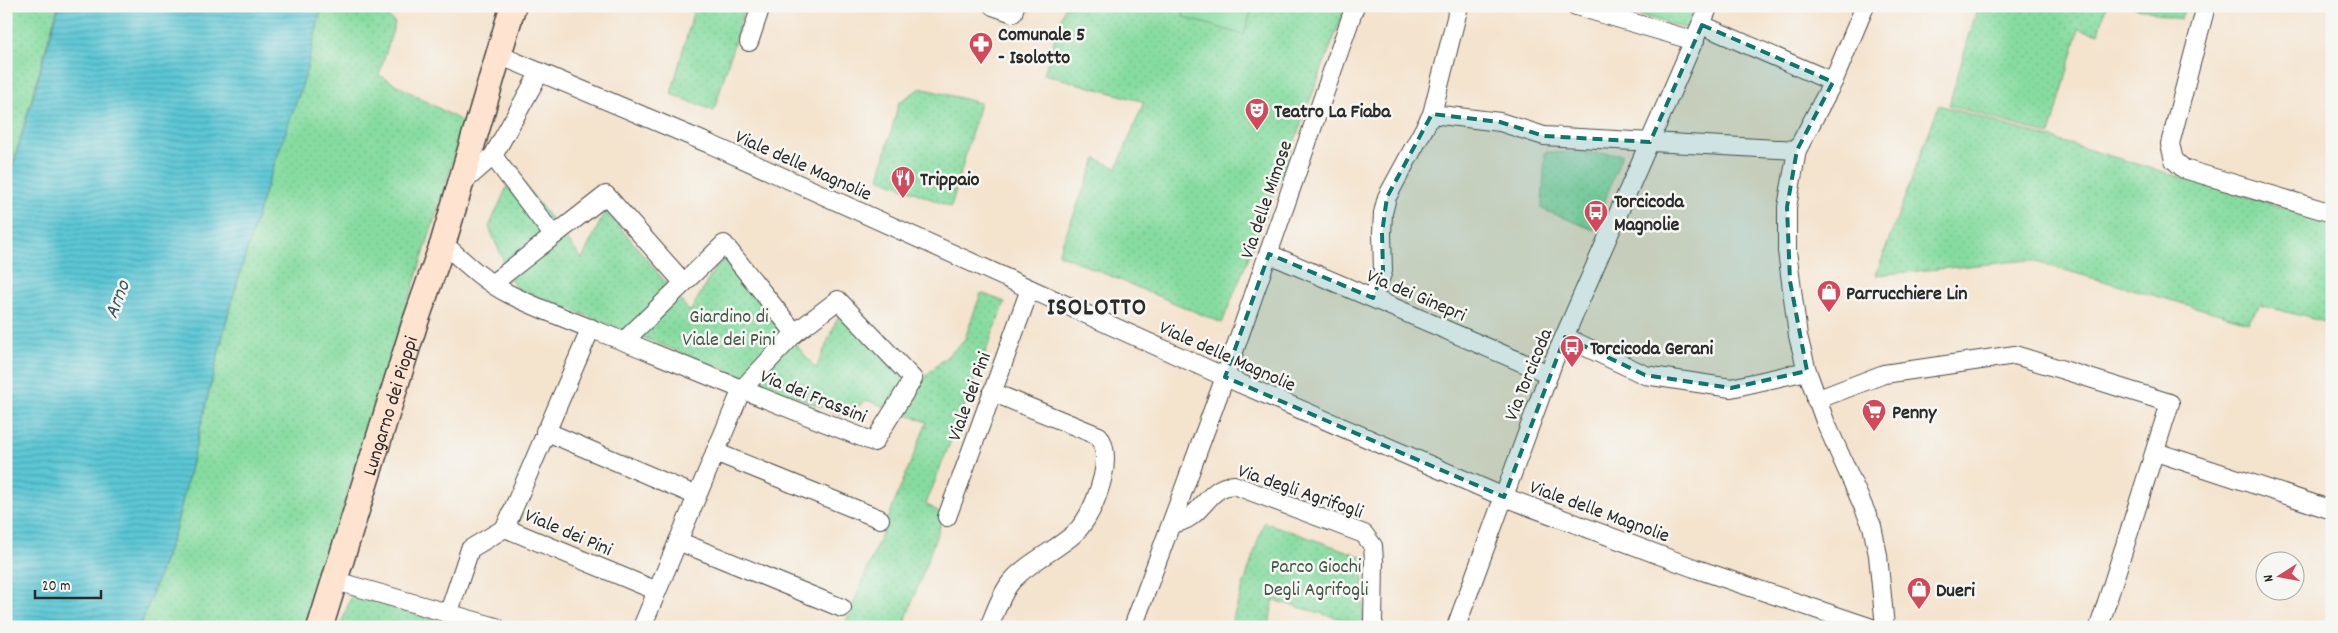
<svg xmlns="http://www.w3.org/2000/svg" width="2338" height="633" font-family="Dekko,sans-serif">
<defs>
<pattern id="green-dots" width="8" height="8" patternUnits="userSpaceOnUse" patternTransform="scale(1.25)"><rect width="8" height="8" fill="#86dca0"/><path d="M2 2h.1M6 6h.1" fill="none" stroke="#74bd8a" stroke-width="1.8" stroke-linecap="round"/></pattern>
<pattern id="water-rules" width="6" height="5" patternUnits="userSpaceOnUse" patternTransform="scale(1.25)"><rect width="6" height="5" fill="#5cc7d5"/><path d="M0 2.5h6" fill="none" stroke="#4ca2ad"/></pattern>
</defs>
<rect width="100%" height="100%" fill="#f6f6f2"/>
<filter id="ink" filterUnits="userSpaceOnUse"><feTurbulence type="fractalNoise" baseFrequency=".02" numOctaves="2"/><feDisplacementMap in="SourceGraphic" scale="10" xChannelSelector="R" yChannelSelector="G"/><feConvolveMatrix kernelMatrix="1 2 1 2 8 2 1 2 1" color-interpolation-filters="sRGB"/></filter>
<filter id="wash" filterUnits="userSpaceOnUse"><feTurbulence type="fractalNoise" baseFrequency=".0096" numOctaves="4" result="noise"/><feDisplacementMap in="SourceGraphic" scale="20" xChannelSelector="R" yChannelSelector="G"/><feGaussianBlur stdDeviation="1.12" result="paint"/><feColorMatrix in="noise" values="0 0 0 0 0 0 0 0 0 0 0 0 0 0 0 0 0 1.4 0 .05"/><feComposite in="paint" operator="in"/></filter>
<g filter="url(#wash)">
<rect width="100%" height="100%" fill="#f4e3cd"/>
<g fill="url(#green-dots)" stroke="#588466">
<polygon points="6,6 58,6 6,189"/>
<path d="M322 6C346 6 379 3 395 23L379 75 465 123 305 627H140L175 531 229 311 263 197 304 80Z"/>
<polygon points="695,6 745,6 714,111 671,94"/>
<polygon points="1065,6 1346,6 1281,177 1222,323 1058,254 1096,159 1117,168 1144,102 1044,74"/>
<polygon points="1606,6 1696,6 1688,29"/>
<polygon points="1978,6 2106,6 2099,34 2079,29 2050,135 1949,105"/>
<polygon points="2131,6 2185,6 2181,20"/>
<polygon points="921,88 980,103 951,207 879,178 899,102"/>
<polygon points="1939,105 2332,222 2332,324 2260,305 2248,322 2029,260 1876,275"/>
<polygon points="1545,152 1622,154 1594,230 1542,209"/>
<polygon points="514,171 582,259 606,210 690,312 723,254 816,369 840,312 912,388 964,341 981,293 1005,302 926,504 944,515 903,627 844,627 927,422 866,400 845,416 515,288 489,227"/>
<polygon points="1264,522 1363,557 1363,625 1273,600 1269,627 1230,627"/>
<polygon points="352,594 459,627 340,627"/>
</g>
<polygon fill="#86dca0" stroke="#588466" points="1186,6 1253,6 1244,35 1183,17"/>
<polygon fill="url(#water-rules)" stroke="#447980" points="59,6 322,6 304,80 263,197 229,310 175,531 140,627 6,627 6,190"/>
</g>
<g filter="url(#ink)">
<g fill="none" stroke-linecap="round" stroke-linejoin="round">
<defs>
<g id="street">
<polyline points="993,6 1013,13 1015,6"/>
<polyline points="1576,6 1695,41"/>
<polyline points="1865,6 1833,82 1797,150 1787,207 1787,251 1798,336 1807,371 1825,421 1872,526 1878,555 1885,627"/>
<polyline points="2206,6 2170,144 2174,160 2184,169 2332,213"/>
<polyline points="1702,25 1833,82"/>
<polyline points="749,42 761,6"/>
<polyline points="499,55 712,145 1225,377 1504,497 1694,568 1869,627"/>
<polyline points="1432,114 1459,6"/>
<polyline points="493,156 553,235"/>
<polyline points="461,184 493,156 540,72"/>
<path d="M443 243C463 261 485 282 509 294 555 317 605 333 653 353 726 383 800 413 874 442L913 379 838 300 795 333 742 389 642 627"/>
<polyline points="1269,254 1549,374"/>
<polyline points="493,283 606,195 683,282"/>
<polyline points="1373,298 1383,271 1382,233 1383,213 1387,197 1432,114 1500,122 1544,136 1797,150"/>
<polyline points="1565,337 1645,375 1731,388 1807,371"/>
<polyline points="624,341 724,244 795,333"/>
<polyline points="1816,400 1884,374 2015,355 2170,403 2099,627"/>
<polyline points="545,431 697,496"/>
<polyline points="715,452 880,519"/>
<polyline points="2156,452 2332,510"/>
<polyline points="947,517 1030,289"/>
<path d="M1173 523C1201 522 1206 486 1234 485L1364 534 1373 546 1374 561 1373 624 1375 627"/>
<polyline points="505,528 591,328"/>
<polyline points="505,528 657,591"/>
<polyline points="678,541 842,608"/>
<polyline points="336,581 496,627"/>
<polyline points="449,612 470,549 505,528"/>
<path d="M989 627C995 613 1001 594 1011 582 1028 562 1055 551 1074 534 1090 519 1098 496 1103 476 1106 462 1107 448 1099 436L992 392"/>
<polyline points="1133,627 1225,377 1355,6"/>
<polyline points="1456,627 1554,360 1709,6"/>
</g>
<g id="secondary">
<path id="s1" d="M320 627 414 326 443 243 513 6"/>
</g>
</defs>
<use href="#street" stroke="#494743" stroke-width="20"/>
<use href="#secondary" stroke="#494743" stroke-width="28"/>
<use href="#street" stroke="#fff" stroke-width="18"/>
<use href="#secondary" stroke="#fee3d1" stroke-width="25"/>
</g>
</g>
<path fill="#0f766e" fill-opacity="0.2" stroke="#0f766e" stroke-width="4" stroke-dasharray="10 6" stroke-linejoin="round" d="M1702 25 1833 82 1797 150 1787 207 1790 281 1807 371 1731 388 1645 375 1565 337 1504 497 1225 377 1269 254 1373 298 1383 271 1382 233 1387 197 1432 114 1500 122 1544 136 1650 142Z"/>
<defs>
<symbol id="pharmacy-pin" viewBox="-11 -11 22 30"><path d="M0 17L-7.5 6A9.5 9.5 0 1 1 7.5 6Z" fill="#d1495b" stroke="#f6f6f2"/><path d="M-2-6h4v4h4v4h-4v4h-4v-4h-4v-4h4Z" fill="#fff"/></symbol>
<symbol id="theatre-pin" viewBox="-11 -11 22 30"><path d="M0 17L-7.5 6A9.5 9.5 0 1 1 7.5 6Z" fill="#d1495b" stroke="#f6f6f2"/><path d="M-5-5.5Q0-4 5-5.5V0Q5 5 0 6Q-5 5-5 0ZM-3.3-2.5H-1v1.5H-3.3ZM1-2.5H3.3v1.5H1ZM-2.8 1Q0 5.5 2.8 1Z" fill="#fff"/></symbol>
<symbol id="restaurant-pin" viewBox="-11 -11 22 30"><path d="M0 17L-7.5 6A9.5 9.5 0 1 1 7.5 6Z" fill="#d1495b" stroke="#f6f6f2"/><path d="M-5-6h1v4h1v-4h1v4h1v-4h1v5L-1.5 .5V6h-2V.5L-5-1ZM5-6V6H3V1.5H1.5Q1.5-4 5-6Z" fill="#fff"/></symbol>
<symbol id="bus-pin" viewBox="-11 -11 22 30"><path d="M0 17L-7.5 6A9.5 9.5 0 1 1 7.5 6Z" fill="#d1495b" stroke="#f6f6f2"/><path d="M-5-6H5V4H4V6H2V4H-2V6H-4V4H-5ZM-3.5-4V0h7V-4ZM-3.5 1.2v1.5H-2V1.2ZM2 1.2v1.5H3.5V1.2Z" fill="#fff"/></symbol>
<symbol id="shop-pin" viewBox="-11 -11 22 30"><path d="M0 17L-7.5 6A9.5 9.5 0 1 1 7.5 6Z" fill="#d1495b" stroke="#f6f6f2"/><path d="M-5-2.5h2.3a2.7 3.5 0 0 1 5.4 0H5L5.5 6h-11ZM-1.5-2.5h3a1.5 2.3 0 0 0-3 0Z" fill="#fff"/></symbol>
<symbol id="supermarket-pin" viewBox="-11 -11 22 30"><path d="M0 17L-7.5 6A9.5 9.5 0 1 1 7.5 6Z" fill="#d1495b" stroke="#f6f6f2"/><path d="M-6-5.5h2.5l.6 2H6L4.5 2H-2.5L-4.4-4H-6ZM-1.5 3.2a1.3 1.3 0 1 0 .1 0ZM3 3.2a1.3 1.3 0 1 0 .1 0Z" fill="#fff"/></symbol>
</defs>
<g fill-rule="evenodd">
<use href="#pharmacy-pin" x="967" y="30" width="28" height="38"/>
<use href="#theatre-pin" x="1243" y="96" width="28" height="38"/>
<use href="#restaurant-pin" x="889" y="164" width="28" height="38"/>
<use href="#bus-pin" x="1582" y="198" width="28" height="38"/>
<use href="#shop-pin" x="1815" y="278" width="28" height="38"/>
<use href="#bus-pin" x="1558" y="333" width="28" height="38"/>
<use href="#supermarket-pin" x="1860" y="397" width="28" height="38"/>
<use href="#shop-pin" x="1905" y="575" width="28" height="38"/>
</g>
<g text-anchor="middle" stroke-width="5" stroke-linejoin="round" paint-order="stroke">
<g font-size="20" font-weight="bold" fill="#2b2b2b" stroke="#f6f6f2" text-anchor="start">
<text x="998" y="40">Comunale 5<tspan x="998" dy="23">- Isolotto</tspan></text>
<text x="1274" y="117">Teatro La Fiaba</text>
<text x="920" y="185">Trippaio</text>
<text x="1614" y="207">Torcicoda<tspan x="1614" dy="23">Magnolie</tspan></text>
<text x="1846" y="299">Parrucchiere Lin</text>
<text x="1590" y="354">Torcicoda Gerani</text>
<text x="1892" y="418">Penny</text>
<text x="1936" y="596">Dueri</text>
</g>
<g font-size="20" fill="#2b2b2b" stroke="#f6f6f2">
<text transform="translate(804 164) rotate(24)" y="7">Viale delle Magnolie</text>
<text transform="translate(1265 199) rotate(-71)" y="7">Via delle Mimose</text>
<text transform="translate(1417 294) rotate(23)" y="7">Via dei Ginepri</text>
<text transform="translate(1228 355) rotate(24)" y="7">Viale delle Magnolie</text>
<text transform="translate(1527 374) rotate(-68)" y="7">Via Torcicoda</text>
<text transform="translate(814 395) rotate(22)" y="7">Via dei Frassini</text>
<text transform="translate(968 396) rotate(-70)" y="7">Viale dei Pini</text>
<text dy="7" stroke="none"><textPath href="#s1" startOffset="232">Lungarno dei Pioppi</textPath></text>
<text transform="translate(1301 490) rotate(19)" y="7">Via degli Agrifogli</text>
<text transform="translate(1600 510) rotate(20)" y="7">Viale delle Magnolie</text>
<text transform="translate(569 531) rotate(23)" y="7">Viale dei Pini</text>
</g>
<g font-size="20" fill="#425748" stroke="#f6f6f2">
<text x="729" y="322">Giardino di<tspan x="729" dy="23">Viale dei Pini</tspan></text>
<text x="1316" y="572">Parco Giochi<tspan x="1316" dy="23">Degli Agrifogli</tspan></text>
</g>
<g font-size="21" font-style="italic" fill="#3a5a5e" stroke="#f6f6f2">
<text transform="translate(116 299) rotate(-69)" y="7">Arno</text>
</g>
<g font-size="25" font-weight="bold" letter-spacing="1" fill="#2b2b2b" stroke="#f6f6f2">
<text x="1097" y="314">ISOLOTTO</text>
</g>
</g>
<rect width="2338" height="633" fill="none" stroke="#f6f6f2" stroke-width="25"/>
<g transform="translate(2280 576) rotate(259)"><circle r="24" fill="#f6f6f2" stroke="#a5a5a2"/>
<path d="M0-4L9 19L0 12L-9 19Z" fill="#d1495b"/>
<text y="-8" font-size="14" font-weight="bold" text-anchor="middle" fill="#2b2b2b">N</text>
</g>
<path d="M35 590v8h66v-8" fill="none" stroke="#2b2b2b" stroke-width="2.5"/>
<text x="42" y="590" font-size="15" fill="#2b2b2b" stroke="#f6f6f2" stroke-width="4" paint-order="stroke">20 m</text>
</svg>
